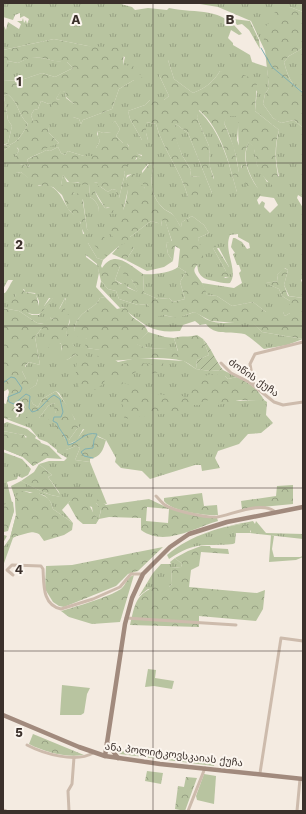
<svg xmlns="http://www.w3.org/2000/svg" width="306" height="814" font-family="'Work Sans','Noto Sans Georgian',sans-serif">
<defs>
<pattern id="grass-tufts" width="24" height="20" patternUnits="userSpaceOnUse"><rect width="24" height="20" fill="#b8c4a0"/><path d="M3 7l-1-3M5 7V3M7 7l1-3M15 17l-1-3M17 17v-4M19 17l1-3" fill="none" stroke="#97a083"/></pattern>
<pattern id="forest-crowns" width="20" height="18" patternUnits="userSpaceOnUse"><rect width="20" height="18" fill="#b8c4a0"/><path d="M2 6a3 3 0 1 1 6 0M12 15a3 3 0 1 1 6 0" fill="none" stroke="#97a083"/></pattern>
<pattern id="wetland-marsh" width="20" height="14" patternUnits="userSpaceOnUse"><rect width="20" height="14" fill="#b8c4a0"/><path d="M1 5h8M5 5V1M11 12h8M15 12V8" fill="none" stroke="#97a083"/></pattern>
<pattern id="garden-furrows" width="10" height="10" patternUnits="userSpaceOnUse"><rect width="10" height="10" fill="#b8c4a0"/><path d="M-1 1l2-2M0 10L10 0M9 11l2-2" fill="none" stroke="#97a083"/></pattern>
</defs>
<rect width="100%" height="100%" fill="#f4ebe1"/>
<g fill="url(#grass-tufts)" fill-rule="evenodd">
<path d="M3 3H117L132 7 135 10 148 8 167 10 169 8C198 14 221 6 242 34L239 35 231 30 228 38 233 43V45L250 55 252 62 267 67 269 88 265 94 263 104 273 118 281 123 294 120 303 128V198L298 195 297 198 303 208V278L301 280 303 285V298L289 296 284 285 288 270 285 268 277 275 278 281 266 283 279 289 282 296 290 301V313L285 316 283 312H266L253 302 232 306 217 296 207 295 202 283 234 288 242 283 239 273 241 271 239 265H237L233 254 235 253 231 247 233 238H235L242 242 247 249 250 248 249 243 238 237V234L230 235C223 251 239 271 230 283 225 284 219 282 214 281 187 277 202 256 198 238L209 233 204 225 192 216 182 222 181 228C179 224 176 219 173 215 171 212 166 211 163 208 151 197 149 180 154 165L148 164 142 171 145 190 133 174 127 175 126 178 129 185 123 211 130 237 151 221 158 223 162 226 161 220H165L172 242 166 243 168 254 173 261 164 267 147 271 126 260 134 248 119 246 103 260 97 258 88 243 86 257 98 266 99 273 96 287 105 297 100 298C94 311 78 309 74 330L87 339V348L101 350 118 362 137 358 184 361 196 369 210 371 223 370 237 377 228 379 225 376H220L234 401 264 400 267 402 266 415 273 423 261 433 248 434 239 444 218 451 215 458 220 468 202 471 201 465H195L150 479 142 471 121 468 115 462 116 458 106 440 83 429 77 440 69 444V440L79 426 59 393 56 391 42 399 38 407 33 404 26 391 36 385 38 379H26L22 371 29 362 40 365 35 337 41 329 48 328C49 339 53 339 61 344L62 353 67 360 76 354 74 346 66 335C67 321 75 325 64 310L66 299 65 298 54 318 51 319 50 317 44 324 37 323 19 311 3 308V293H5C9 288 9 286 13 280H8L3 289V151L10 146H16L19 151 15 156 59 143 49 133 48 127 33 121 31 115 34 110 38 109 41 101 49 104 51 102 53 106H60V100L56 99 61 90 65 92 66 98 74 104 73 117 79 119 81 124 83 120 112 109 119 89 134 80H143L123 65 125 57 88 46 54 39 3 50V24L6 30 8 22 19 29 21 24 17 21H22L23 18 24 23 26 20 27 24 29 19 24 16 20 18V13L15 15 13 20 3 17ZM168 60 174 79 193 93C206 88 213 82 220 71L257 91 255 111 279 130C275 146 275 161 279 176L267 182 257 165 254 147 249 141C241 159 249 174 258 189L241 167V151L237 140 239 116H227L224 123C232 139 244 174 237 192 229 163 221 131 198 110L197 118 209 146 210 167 214 178 212 193 188 133 176 124 172 130 182 155 191 170 190 176 200 177 188 197C181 171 163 150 156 124L146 122V133L148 140H142L130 119 128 111 145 105 150 100H164L169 96 159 75ZM115 121 120 129 116 136 123 143 128 144 129 147H134L138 154 142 155 141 159 137 157V159L127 164 124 171 125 173 119 198 116 190 112 189 108 192 98 185V182L94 183 93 188 105 208 110 207 99 212C99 205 96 201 90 197L89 183 67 182 63 174 61 185C69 190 75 194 83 200L87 229 89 232 83 234C82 228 81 221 77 217 74 214 70 213 68 208 60 196 56 182 39 186L21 172 17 173 15 171 20 164 30 167 27 160C31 156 40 154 46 150L50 151 58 147 61 153 65 155 68 151 84 156H94L96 148 100 141 97 134 98 131 103 133 111 132V125ZM260 196 274 198 278 205 270 213 264 207 265 203 262 201 259 205 257 200ZM213 248H219L229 267V277L225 278 220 271H226ZM24 289 25 292 35 293 39 301V306H44L49 298H53L39 315H32L6 302 14 300 16 294Z"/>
<polygon points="194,3 303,3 303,12 290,7 264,31 266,53 251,21 218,7"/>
<path d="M303 48V91C291 87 287 73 284 62L289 56Z"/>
<path d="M30 57C43 57 54 62 67 62L73 68 55 77 42 73 18 81 3 80 5 67 8 61 18 63Z"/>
<path d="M7 94C19 102 18 115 28 124 22 135 16 146 3 146L8 143 12 126 8 120 4 96Z"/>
<polygon points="120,266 132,280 139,293 115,280"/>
<path d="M178 267 186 272 180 282 185 299 173 302 169 298 158 299 144 293 143 274C152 275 171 273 178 267Z"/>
<path d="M101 281 108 289 116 291 119 299 138 305 147 304C160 318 177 320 194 312 200 314 203 318 208 320 219 325 237 323 248 318L262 332 303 339 287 345 264 349C259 345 248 335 244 334 231 331 214 336 206 324L200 325 195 321 183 325 180 331C155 333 148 328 129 313L125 307 120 308 100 287Z"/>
<path d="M148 332 165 337 174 338 178 352C163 345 151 352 136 344Z"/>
<path d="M23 402 26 408V418H39L48 406 53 403 55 404 57 425 65 439 66 450 76 446 80 448 75 460 90 462 107 504 96 503 101 508 99 519 93 514 92 507 70 501 62 510 73 523 53 509C49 492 39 494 24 491L39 534C32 530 19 533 13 538L3 566V548L10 538 16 515 15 498 11 486 21 481C31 485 50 498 60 496L59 492 48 477 52 475 39 464 49 461H64L67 458 57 452V450L47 442 39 439 30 428 6 419 18 417Z"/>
<polygon points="7,422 27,429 36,436 33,444 43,460 33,466 23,457 3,449 27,437 24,435 3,431 3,424"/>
<polygon points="3,452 22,459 31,469 28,475 22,478 18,476 17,479 7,482 14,511 8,531 4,532 4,535 7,536 3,543"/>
<path d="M253 521 255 524 256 521 266 533 303 534V539L250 533 251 531 241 524 226 527 233 533 236 532 235 543 233 544C203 547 198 540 169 559L167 555C192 534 221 527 253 521Z"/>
<polygon points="175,558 182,564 181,567 171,568 172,584 169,587 148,589 139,596 153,573 161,564 171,564 170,562"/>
</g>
<g fill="url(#forest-crowns)" fill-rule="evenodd">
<path d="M290 7 303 12V48L289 56 284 62C287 73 291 87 303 91V128L294 120 281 123 273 118 263 104 265 94 269 88 263 31 275 12Z"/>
<path d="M54 39 88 46 124 48 123 65 133 66 144 80H134L119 89 112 109 83 120 81 124 79 119 73 117 70 111 74 104 66 97 65 92 61 91 56 99 60 100V106L57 110H52L51 103 49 104 41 101 38 109 34 110 31 115 33 121 39 119 48 125 49 133 59 143 17 160 15 156 19 151 18 148 10 146 3 151V146C16 146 22 135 28 124 18 115 19 102 7 94L4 96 8 120 12 126 8 143 3 145V80L18 81 42 73 55 77 73 68 67 62C44 62 40 51 18 63L8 61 3 78V50Z"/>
<path d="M168 60 174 79 193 93C206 88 213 82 220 71L240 73 257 81 255 111 279 130C276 141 275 151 276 162 277 174 280 175 275 187 267 182 260 174 257 165 254 156 257 149 249 142 240 158 249 175 258 189L248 191C239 166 238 142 238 116H228L224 123 234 147 243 193 237 192C229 164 222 130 199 110L197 118 209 146 210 167 217 189 212 193 188 133 176 124 173 130 182 155 191 170 190 176 200 177 199 193 196 198 188 197C181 171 163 150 156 124L146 122V133L148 140H142L130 119 128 111 145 105 150 100H164L169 96 159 75 160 61Z"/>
<path d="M115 121 120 129 116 136 123 143H127L129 147 136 146 138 154 143 157V160L137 157 133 164H127V171H124L125 173 119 198 117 197 116 190 112 189 108 192 101 187 98 186V182L94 183C93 192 100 201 105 208L113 209 114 214 99 212C99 205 96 201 90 197L89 184 85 186 78 182 70 183 63 175 61 185 72 188 74 194 81 193 82 196 87 229 91 233 85 235 80 225 81 223 68 209 62 195 53 187 36 185 21 172 17 173 12 171 11 165 20 164 30 167 27 160C32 156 40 154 46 150L50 151 58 147 61 153 65 155 68 151 84 156H94L90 148 92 147 96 148 100 141 98 137V131L103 133 111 132V124Z"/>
<path d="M149 164 154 165C149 180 151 198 164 209 166 211 170 212 172 214 176 217 178 223 181 227L182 222 192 216 204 225 209 233 198 238 204 260C189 270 194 271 202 283 204 286 206 291 207 295L217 296 232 306 253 302 266 312H283L285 316 290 313V301L282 296 279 289 265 283 278 281 277 275 284 268 288 270 284 285 288 296 303 298V339L262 332 248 319 238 323 211 321 194 312 178 318 163 315 157 317 147 304 138 305 119 299 116 291 108 289 101 281 97 264 81 251 84 245 88 243 97 258 103 260 101 266 102 268C115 249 129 265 143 274L144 293 158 299 169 298 173 302 185 299 180 282 186 272 178 267 180 249 175 246 173 261 168 254 166 243 172 241 165 221 161 220 162 226 159 225 158 223 151 221 130 237 127 242 134 248 126 260 112 254 119 246 127 242C116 240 111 238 107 227 110 225 114 223 117 220 126 210 130 189 126 178L133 173 145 189 140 176ZM120 266 125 277 132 280 138 292 128 288 125 284H121L115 280Z"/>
<polygon points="99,233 105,238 107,257 95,246 92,239"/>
<polygon points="215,245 229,267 229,277 220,277 218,274 220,270 226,271 213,248"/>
<path d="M22 288 25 292 36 294 39 306H44L53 295 55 296 41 313C34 318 11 307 5 302L14 299 17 291Z"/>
<path d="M105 297 117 309 125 307C127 308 128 311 129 313 134 321 145 322 148 332L137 344C151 352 163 345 178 351L174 338C182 335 188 338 197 335L203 339 209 355 197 360 196 369C192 366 187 362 183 361 155 354 127 362 99 361L97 358 100 350 87 348 85 345 87 339 77 336 74 330C78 309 94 311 100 298Z"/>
<path d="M65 298 66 301 65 310 70 318 66 335 70 338 74 346C82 349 93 361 93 370 103 373 108 369 116 366 125 362 149 362 157 366L158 363H163L164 366 161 368 160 372 142 375V371H139C128 375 117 383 105 379L104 383 95 390 79 388C75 376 74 364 81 354L77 356 76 354 67 360 59 357 62 349 61 344 60 343 54 349 48 348 51 339 47 333V329H41L35 337 40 365 29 362 25 366V371H22L26 379 36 373 38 379 36 385 27 391 33 404 38 407 42 399 56 391 70 409 75 420 79 416V426L69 440V444C79 442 80 430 88 427L89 432 95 431 98 437 106 440C103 450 101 457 90 459V462L75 460 80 448 76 446 66 450 63 448V444L65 439 62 434 60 438 53 428 56 425 48 419 50 412 56 413 54 408 55 404 53 403 48 406 39 418H26V408L23 402 15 419 11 418 6 419 3 417V403L6 404 9 392 8 389 3 392V308L19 311 37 323 43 324 50 316 51 319 54 318 55 311 60 308Z"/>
<path d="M212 374 225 376 228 379 237 377C247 381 259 390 264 400L261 401 240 400 213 406 208 400 200 405H185L182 411 124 419C126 408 121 402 117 395L122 389 121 382 139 388 142 392 172 396 177 393 184 397H190L193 379 200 380 207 375Z"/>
<polygon points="3,431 24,435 27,440 31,436 40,441 41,443 49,446 62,459 47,458 33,466 23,457 3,449"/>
<path d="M39 464 52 475 48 477 61 496C51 498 31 486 21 481L34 472Z"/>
<polygon points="293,485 293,504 242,509 241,501 276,496 277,486"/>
<path d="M24 491 30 493 36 491C46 499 49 494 53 509L73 523 72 530 64 535 44 541 39 534 35 531 10 538 16 515 15 498 19 492Z"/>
<path d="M202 493 204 506 217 505 218 515C205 516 171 511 164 501V498Z"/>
<path d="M80 495V498C93 503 90 514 99 518 101 511 102 509 96 503L98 499 106 505 149 499 166 507 217 518 218 521C194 528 164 547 141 530V518L109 517 99 519 96 524H83L77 519 68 503 74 497ZM147 507 169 509 168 523 146 521Z"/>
<polygon points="9,501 13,502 14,511 8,528 3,530 3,506"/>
<polygon points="241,524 250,526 250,533 233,533 226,530 226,527"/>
<path d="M201 546H210L211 548 228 549 229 554 201 552 199 566 191 570 189 587 257 593 265 590 263 609 256 621 199 616V627L130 625C136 598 137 594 162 583L169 587 172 584 171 568 181 567 182 564 175 558 188 551Z"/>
<polygon points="163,547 138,571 128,574 116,586 64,607 59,606 53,602 45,589 46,566 72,565"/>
<path d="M134 575 120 622 92 624 69 617 61 611C75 607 109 597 121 589 126 585 127 577 134 575Z"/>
<path d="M33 734 84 755C65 758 45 752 29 744Z"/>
<polygon points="112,749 165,758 215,761 214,766 120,754"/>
<polygon points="147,771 163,773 161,784 145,781"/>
<polygon points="186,777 197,778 185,811 175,809 178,786 184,787"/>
</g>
<polygon fill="url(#wetland-marsh)" points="233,19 250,21 259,40 260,49 249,30 242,24 237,25"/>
<g fill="#b8c4a0">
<polygon points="271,535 274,536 272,549 274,557 300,557 303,556 303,557 296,560 269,562"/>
<polygon points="148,669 156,670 155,678 174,681 172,689 154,686 145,687"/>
<polygon points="62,685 90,688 87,694 84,713 81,715 60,715"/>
<polygon points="204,774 216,776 214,804 197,800 196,796"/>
</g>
<path fill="url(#garden-furrows)" d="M203 339C212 349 215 360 223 370L210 371 196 369 197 360 209 355Z"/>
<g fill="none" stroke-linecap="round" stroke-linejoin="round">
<g stroke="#7fb0b2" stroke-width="1">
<polyline points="261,48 272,67 303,93"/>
<path d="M3 383 11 377 15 378 22 388 20 392 8 397 9 402 14 404 26 394 30 396 29 408 32 412C41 411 45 400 54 395L60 399 63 412 61 417H54L53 421 57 423C60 432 67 436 68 445 79 443 84 431 97 434L94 440 93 448 85 449 81 452 84 456 93 458"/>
</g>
<g stroke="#cdbbac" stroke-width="3">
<polyline points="221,363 231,373 249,382 274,402 283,405 303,402"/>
<polyline points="254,386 250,364 255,354 303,342"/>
<path d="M156 496C159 499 162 503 165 505 173 511 207 518 217 517 231 515 263 500 275 512"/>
<path d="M13 575 7 570 12 565 41 566 43 569C44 584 42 605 61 609L93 599 120 587 131 574H143"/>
<polyline points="126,618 236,625"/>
<path d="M27 745C44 754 76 763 93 753"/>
<polyline points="260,773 281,638 303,641"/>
<polyline points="3,810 6,811"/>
<polyline points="69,811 68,791 72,784 74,757"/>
<polyline points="188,811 205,768"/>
<polyline points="297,811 300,779"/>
</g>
<g stroke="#a18a7d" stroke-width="4.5">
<polyline points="3,715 79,747 105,756 160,764 303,779"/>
<polyline points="107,743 118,758"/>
<polyline points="105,756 125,624 132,598 143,574 170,547 189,534 227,522 303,507"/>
</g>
</g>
<path fill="none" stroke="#3b302b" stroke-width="1" stroke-opacity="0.55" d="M153 3V811M3 163H303M3 326H303M3 488H303M3 651H303"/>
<g text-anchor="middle" stroke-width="4" stroke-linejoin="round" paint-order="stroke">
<g font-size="10" fill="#3b302b" stroke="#fbf5ee">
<text transform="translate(254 377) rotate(35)" y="4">ძოწის ქუჩა</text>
<text transform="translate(174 754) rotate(7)" y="4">ანა პოლიტკოვსკაიას ქუჩა</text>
</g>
</g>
<g font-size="13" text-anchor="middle" font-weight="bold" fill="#3b302b" stroke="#fbf5ee" stroke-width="4" stroke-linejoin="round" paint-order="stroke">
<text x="76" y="24">A</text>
<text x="230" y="24">B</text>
<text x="19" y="86">1</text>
<text x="19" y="249">2</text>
<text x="19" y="412">3</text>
<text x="19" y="574">4</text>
<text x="19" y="737">5</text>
</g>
<rect width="306" height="814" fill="none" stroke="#3b302b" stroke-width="8"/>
</svg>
